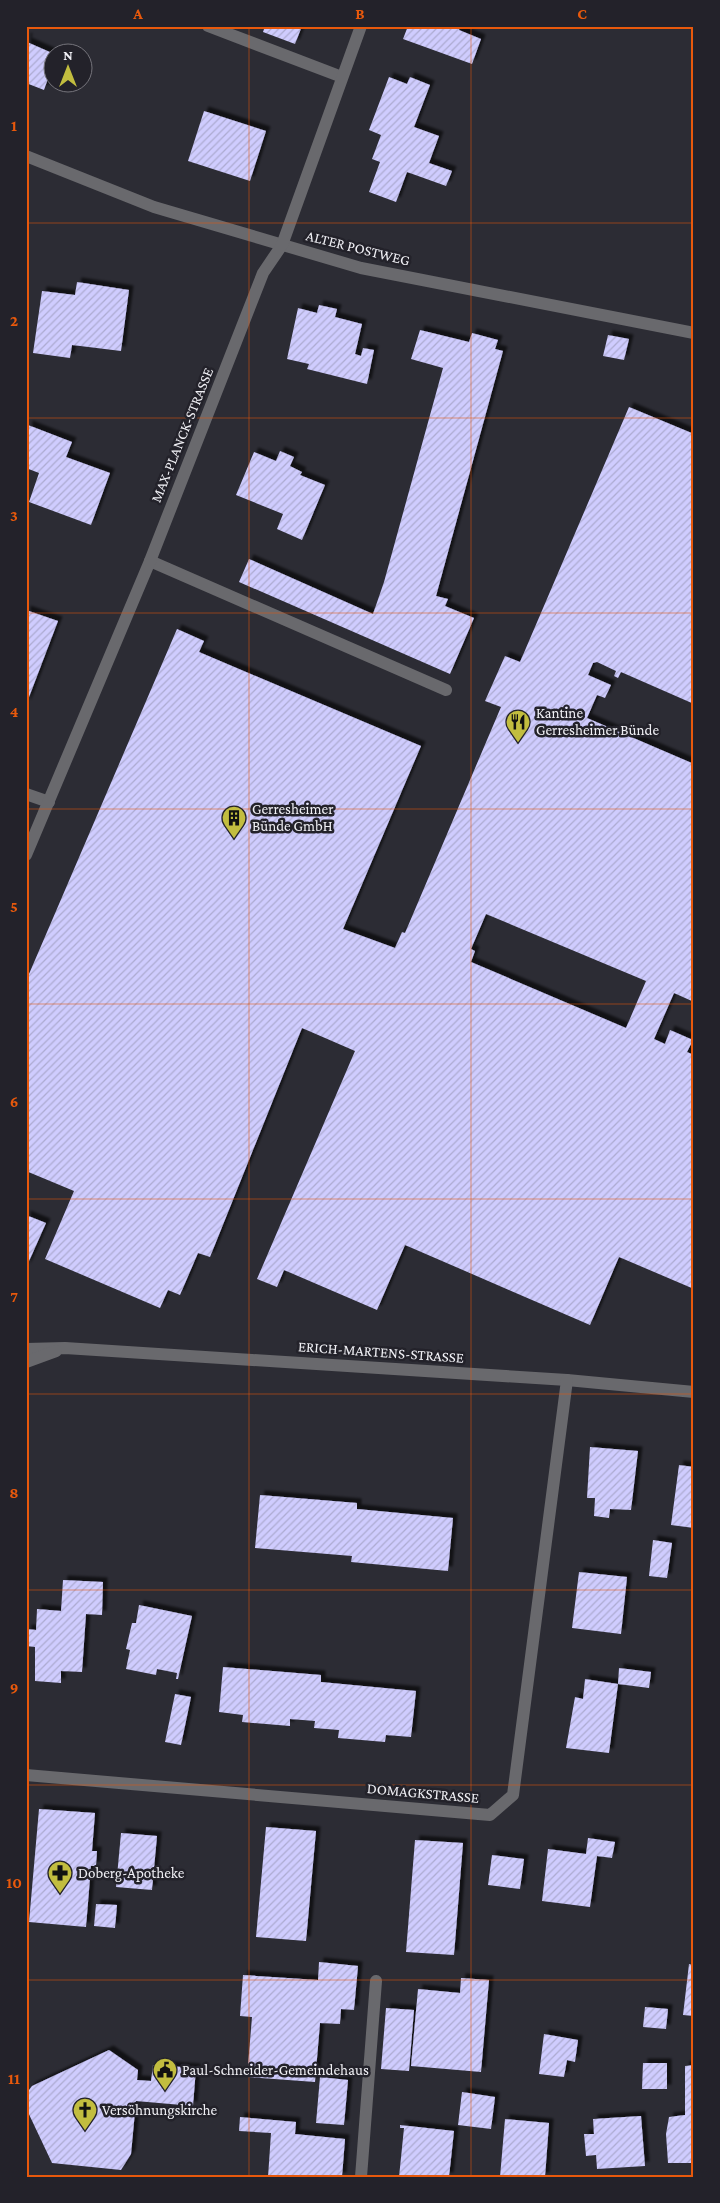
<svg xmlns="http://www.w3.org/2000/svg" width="720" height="2203" font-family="'Crimson Pro',serif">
<defs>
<pattern id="building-hatch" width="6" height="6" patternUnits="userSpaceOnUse" patternTransform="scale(1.25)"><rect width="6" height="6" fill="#cfccfe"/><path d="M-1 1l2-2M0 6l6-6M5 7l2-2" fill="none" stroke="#adabd1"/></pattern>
<filter id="shadow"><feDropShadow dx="4.5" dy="-4.5" stdDeviation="1" flood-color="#0009"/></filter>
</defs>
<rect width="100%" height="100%" fill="#2c2c34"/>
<g fill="url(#building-hatch)" fill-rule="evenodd" filter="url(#shadow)">
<polygon points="265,26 302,26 295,44 263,32"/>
<polygon points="408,26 460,26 459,30 481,39 472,64 403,39"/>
<polygon points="26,37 28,38 27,42 52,53 52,67 44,90 26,83"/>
<polygon points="389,77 407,84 410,77 430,85 414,127 439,136 429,163 452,171 446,186 407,172 396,202 369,192 380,162 372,159 381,135 369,130"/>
<polygon points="204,111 266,131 250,181 188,161"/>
<polygon points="77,282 129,290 121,351 72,345 70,358 33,353 42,291 75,295"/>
<polygon points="319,305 337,309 335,317 362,324 355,354 361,356 363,348 374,350 367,384 307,369 309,364 287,359 298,308 317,313"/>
<polygon points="420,330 469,342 472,333 498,340 495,349 503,351 436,596 448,599 445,606 474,618 450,674 239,582 249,559 373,614 384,582 443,368 411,359"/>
<polygon points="608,335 629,339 624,360 603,356"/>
<path d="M629 407 694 434V704L621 672 618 678 614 676 616 671 597 662 593 663 588 675 611 685 605 698 597 695 587 718 694 764V1002L674 993 654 1039 665 1044 670 1030 693 1040 687 1052 694 1055V1289L619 1257 590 1325 405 1245 377 1310 284 1270 277 1287 257 1279 355 1051 302 1028 210 1257 198 1253 180 1295 168 1290 160 1308 45 1259 74 1191 26 1171V981L177 629 204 641 199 652 421 746 343 929 395 948 402 932 405 933 501 707 485 701 505 656 520 662ZM486 914 646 981 626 1028 471 962 475 951 471 949Z"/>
<polygon points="28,425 72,442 66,457 110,473 91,525 29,502 39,473 26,468"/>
<polygon points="280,451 294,457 290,466 302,472 300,475 325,485 302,540 277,529 283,514 236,495 254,452 276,461"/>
<polygon points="26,610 58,621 26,705"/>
<polygon points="26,1215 46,1223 26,1268"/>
<polygon points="590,1447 638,1451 631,1510 610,1509 609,1518 594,1516 595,1498 587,1498"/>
<polygon points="679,1465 694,1467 694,1528 671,1525"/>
<polygon points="260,1495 357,1503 357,1509 453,1518 448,1571 351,1562 352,1556 255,1548"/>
<polygon points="653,1540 672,1543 667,1578 649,1576"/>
<polygon points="579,1572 627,1577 621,1634 572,1628"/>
<polygon points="63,1580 103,1582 102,1615 86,1614 82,1672 61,1671 61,1683 35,1681 35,1647 26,1646 27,1629 36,1630 37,1609 61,1611"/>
<polygon points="139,1605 192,1616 178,1679 176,1679 177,1673 157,1669 156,1675 126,1669 130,1650 126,1649 132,1623 136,1623"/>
<polygon points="223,1667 321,1675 321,1682 416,1691 411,1737 386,1735 385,1742 338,1738 339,1730 314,1728 315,1721 290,1719 290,1726 242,1722 243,1715 219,1712"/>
<polygon points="619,1668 651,1672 649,1688 618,1684"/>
<polygon points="585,1679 618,1684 609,1753 566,1748 575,1697 583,1699"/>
<polygon points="175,1694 191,1697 181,1745 165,1742"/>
<polygon points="39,1809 95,1813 92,1851 97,1851 96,1866 91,1866 86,1927 29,1922"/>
<polygon points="266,1827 316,1831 306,1941 256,1937"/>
<polygon points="121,1833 157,1836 152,1890 116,1887"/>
<polygon points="588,1838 615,1842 612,1858 597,1856 590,1907 542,1901 548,1849 586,1854"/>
<polygon points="415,1840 463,1843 454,1955 406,1952"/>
<polygon points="492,1855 524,1859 520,1889 488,1885"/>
<polygon points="96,1904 117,1905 115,1928 94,1926"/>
<polygon points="319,1962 358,1966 354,2010 341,2009 340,2024 320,2023 315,2082 247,2077 252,2017 240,2016 243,1975 318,1980"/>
<polygon points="689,1964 694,1965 694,2016 683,2015"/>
<polygon points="461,1978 489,1980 481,2072 411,2066 418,1989 460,1993"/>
<polygon points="645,2007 668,2009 666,2029 643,2027"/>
<polygon points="386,2008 414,2010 409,2071 381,2069"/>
<polygon points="544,2034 578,2040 575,2062 567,2060 564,2077 539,2074"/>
<polygon points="109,2050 138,2070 137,2080 151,2081 153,2065 196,2068 193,2106 136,2101 131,2154 121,2170 52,2163 26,2108 26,2094 32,2086"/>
<polygon points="643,2063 667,2063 667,2089 642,2089"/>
<polygon points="694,2065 694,2163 668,2163 666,2134 669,2117 685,2115 685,2066"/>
<polygon points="320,2077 348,2080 344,2125 316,2123"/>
<polygon points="462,2092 495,2097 491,2129 458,2125"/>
<polygon points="641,2116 645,2166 597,2169 596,2155 586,2156 584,2134 594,2134 593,2119"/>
<polygon points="240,2117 296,2122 295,2134 345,2139 342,2177 268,2177 271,2133 239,2131"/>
<polygon points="505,2119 549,2123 545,2177 500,2177"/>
<polygon points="400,2125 454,2131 449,2177 399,2177 404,2128 400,2128"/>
</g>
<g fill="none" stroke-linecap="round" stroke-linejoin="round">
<g stroke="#69696d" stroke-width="12">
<polyline points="150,561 446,690"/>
<polyline points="361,2177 376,1981"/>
</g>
<g stroke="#69696d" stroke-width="12">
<polyline points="208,26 342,77"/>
<polyline points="26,156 154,207 361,268 694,333"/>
<polyline points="26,794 49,802"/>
<polyline points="26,855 150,561 263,273 282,245 361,26"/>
<polyline points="26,1349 65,1348 567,1380 694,1392"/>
<polyline points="26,1362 56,1351"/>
<polyline points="26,1775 490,1815 513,1795 567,1380"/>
</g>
</g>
<path fill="none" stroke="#e8590c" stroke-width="1" stroke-opacity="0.55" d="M249 26V2177M471 26V2177M26 223H694M26 418H694M26 613H694M26 809H694M26 1004H694M26 1199H694M26 1394H694M26 1590H694M26 1785H694M26 1980H694"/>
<defs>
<symbol id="restaurant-pin" viewBox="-11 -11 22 30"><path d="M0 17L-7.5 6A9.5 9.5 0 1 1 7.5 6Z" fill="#c2bd3f" stroke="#23222a"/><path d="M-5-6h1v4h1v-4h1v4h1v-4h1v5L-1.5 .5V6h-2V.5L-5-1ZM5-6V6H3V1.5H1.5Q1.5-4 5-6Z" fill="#111"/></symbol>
<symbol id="building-pin" viewBox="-11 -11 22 30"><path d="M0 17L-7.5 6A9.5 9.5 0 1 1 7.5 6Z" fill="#c2bd3f" stroke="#23222a"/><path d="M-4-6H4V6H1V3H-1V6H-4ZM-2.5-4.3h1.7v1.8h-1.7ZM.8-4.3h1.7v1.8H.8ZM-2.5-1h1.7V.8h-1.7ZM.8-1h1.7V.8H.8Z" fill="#111"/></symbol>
<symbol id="pharmacy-pin" viewBox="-11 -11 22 30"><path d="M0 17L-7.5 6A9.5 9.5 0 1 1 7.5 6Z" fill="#c2bd3f" stroke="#23222a"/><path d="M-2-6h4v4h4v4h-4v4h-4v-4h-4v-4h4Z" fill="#111"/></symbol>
<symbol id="civic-pin" viewBox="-11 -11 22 30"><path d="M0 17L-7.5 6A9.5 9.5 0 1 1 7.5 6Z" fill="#c2bd3f" stroke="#23222a"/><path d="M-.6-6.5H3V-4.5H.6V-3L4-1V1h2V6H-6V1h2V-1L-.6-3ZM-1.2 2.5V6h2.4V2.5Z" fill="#111"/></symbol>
<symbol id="church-pin" viewBox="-11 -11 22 30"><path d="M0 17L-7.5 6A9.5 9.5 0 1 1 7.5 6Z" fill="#c2bd3f" stroke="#23222a"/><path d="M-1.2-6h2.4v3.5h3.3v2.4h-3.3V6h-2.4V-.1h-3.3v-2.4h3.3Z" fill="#111"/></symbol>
</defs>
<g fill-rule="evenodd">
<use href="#restaurant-pin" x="504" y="708" width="28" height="38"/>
<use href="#building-pin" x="220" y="804" width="28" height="38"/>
<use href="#pharmacy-pin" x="46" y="1859" width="28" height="38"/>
<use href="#civic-pin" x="151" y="2056" width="28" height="38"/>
<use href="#church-pin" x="71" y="2096" width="28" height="38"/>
</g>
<g text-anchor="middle" stroke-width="5" stroke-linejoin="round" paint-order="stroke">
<g font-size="15" fill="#f0f0f5" stroke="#23222a">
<text transform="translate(358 248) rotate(14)" y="5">ALTER POSTWEG</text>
<text transform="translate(182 435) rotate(-68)" y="5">MAX-PLANCK-STRASSE</text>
<text transform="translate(381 1352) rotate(4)" y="5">ERICH-MARTENS-STRASSE</text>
<text transform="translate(423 1793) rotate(5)" y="5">DOMAGKSTRASSE</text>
</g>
<g font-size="15" fill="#f0f0f5" stroke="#23222a" text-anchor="start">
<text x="536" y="718">Kantine<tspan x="536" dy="17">Gerresheimer Bünde</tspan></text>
<text x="252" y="814">Gerresheimer<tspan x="252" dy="17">Bünde GmbH</tspan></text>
<text x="78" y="1878">Doberg-Apotheke</text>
<text x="182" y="2075">Paul-Schneider-Gemeindehaus</text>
<text x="102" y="2115">Versöhnungskirche</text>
</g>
</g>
<rect width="720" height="2203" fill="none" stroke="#23222a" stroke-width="55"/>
<g transform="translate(68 68)"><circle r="24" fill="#23222a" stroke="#75747b"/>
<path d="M0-4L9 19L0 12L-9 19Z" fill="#c2bd3f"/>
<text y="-8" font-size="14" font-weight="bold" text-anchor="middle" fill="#f0f0f5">N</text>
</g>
<rect x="28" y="28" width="664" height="2148" fill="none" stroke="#e8590c" stroke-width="2"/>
<g font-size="16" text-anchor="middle" font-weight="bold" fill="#e8590c">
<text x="138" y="19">A</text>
<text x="360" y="19">B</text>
<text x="582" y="19">C</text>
<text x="14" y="131">1</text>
<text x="14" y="326">2</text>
<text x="14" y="521">3</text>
<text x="14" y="717">4</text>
<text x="14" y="912">5</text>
<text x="14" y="1107">6</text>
<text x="14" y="1302">7</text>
<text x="14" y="1498">8</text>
<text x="14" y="1693">9</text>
<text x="14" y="1888">10</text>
<text x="14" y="2084">11</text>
</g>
</svg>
